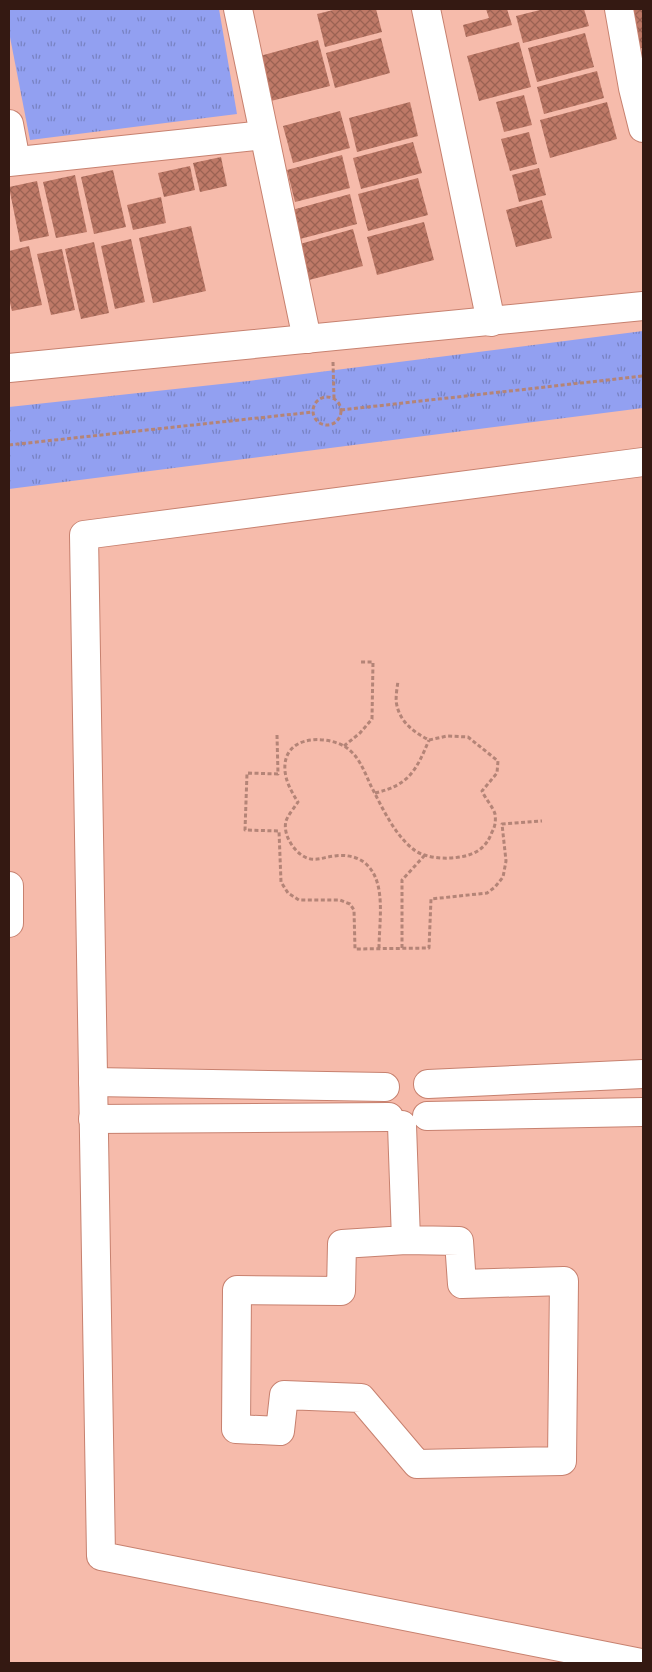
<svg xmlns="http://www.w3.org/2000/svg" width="652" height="1672" font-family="Poppins,sans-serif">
<defs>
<pattern id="park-tufts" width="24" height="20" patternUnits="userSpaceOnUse" patternTransform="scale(1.25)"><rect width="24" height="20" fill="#92a0f1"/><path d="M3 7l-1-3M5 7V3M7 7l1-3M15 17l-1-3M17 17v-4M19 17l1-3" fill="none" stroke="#7882c2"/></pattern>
<pattern id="building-cross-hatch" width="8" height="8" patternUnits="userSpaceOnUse" patternTransform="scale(1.25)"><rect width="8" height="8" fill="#be7967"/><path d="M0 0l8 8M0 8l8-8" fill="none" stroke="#9b6253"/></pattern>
</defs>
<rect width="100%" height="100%" fill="#f6bbab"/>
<g fill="url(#park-tufts)">
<polygon points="9,9 219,9 237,114 30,140 9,32"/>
<polygon points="643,331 643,408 9,489 9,407 249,381"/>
</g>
<g fill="url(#building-cross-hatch)">
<polygon points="337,9 376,9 382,32 325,47 317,14"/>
<polygon points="486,9 507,9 512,25 466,37 463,25 489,18"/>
<polygon points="544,9 584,9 589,26 523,43 516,16"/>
<polygon points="629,9 643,9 643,48 633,49"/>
<polygon points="585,33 594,67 537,82 528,48"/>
<polygon points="381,38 390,73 335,88 326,53"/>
<polygon points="318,40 330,86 271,101 260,56"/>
<polygon points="519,42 531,87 479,101 467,56"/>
<polygon points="597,71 604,98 544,114 537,87"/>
<polygon points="524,95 532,125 504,132 496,102"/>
<polygon points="410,102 418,136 357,152 349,118"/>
<polygon points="607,102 617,139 550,158 540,120"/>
<polygon points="340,111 350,148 293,163 283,126"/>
<polygon points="529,132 537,164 510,171 501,139"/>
<polygon points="413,142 422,173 361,189 353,158"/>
<polygon points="342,155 350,188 295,202 287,170"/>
<polygon points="221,157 227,186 200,192 193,163"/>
<polygon points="190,166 195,190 164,197 158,173"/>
<polygon points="539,168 546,195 519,202 512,175"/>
<polygon points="113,170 126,227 94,234 81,177"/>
<polygon points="75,175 87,232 56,238 43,182"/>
<polygon points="418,178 428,215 368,231 358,194"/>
<polygon points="37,181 49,236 20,242 9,187"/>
<polygon points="350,194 357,224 300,239 292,210"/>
<polygon points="161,197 166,223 133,230 127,205"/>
<polygon points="542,200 552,238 516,247 506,210"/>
<polygon points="424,222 434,260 377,275 367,237"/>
<polygon points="191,226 206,291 153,303 139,238"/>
<polygon points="353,229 363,266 309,280 300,244"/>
<polygon points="131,239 145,302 115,309 101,246"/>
<polygon points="94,242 109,313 81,319 65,249"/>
<polygon points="29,246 42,305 12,311 9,299 9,251"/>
<polygon points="62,249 75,310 51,315 37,254"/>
</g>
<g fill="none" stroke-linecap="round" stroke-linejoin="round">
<defs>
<g id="minor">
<polyline points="238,9 307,339"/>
<polyline points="426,9 491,322"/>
<polyline points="619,9 633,88 643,128"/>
<polyline points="9,124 16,161"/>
<polyline points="9,162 264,135"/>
<polyline points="9,368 643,306"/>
<polyline points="9,886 9,923"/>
<polyline points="93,1082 385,1087"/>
<polyline points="428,1084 643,1074"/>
<polyline points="427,1116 643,1112"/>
<polyline points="93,1119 389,1117"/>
<polyline points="402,1125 406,1240 342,1244 341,1291 237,1290 236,1429 280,1431 284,1395 361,1398 417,1464 562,1461 564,1281 462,1284 459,1241 406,1240"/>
<polyline points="641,1663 101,1556 84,535 643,462"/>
</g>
</defs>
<use href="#minor" stroke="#c7816f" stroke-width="30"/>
<g stroke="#b48477" stroke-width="3" stroke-dasharray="4 2.5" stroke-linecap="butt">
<polyline points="333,362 334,398"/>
<circle cx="327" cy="411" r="14"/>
<polyline points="341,410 643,376"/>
<polyline points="9,445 313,412"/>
<polyline points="277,735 278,774 247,773 245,830 279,831 281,882 288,893 299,900 340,900 350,904 354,910 355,949 429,948 431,899 487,893 495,887 503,877 506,861 502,824 542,821"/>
<polyline points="344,746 360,733 372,719 373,662 359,662"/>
<path d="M375 793C409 785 416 771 429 740"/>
<path d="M379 948C379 924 386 886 369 867 361 857 346 854 334 856 325 857 320 860 311 859 297 857 282 836 286 821 288 815 294 808 298 802 292 793 286 782 285 771 282 737 321 734 344 746 359 755 364 771 371 786 382 807 394 834 413 849 427 861 464 861 479 850 485 846 489 840 492 832 495 827 496 821 495 814 493 807 485 798 482 791L497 773 498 761 468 737 447 736 429 740C415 733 401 723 397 706 395 699 397 689 398 681"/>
<polyline points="402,948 402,880 425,855"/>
</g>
<use href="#minor" stroke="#fff" stroke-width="28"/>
</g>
<rect width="652" height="1672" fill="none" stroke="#341912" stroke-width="20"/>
</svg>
